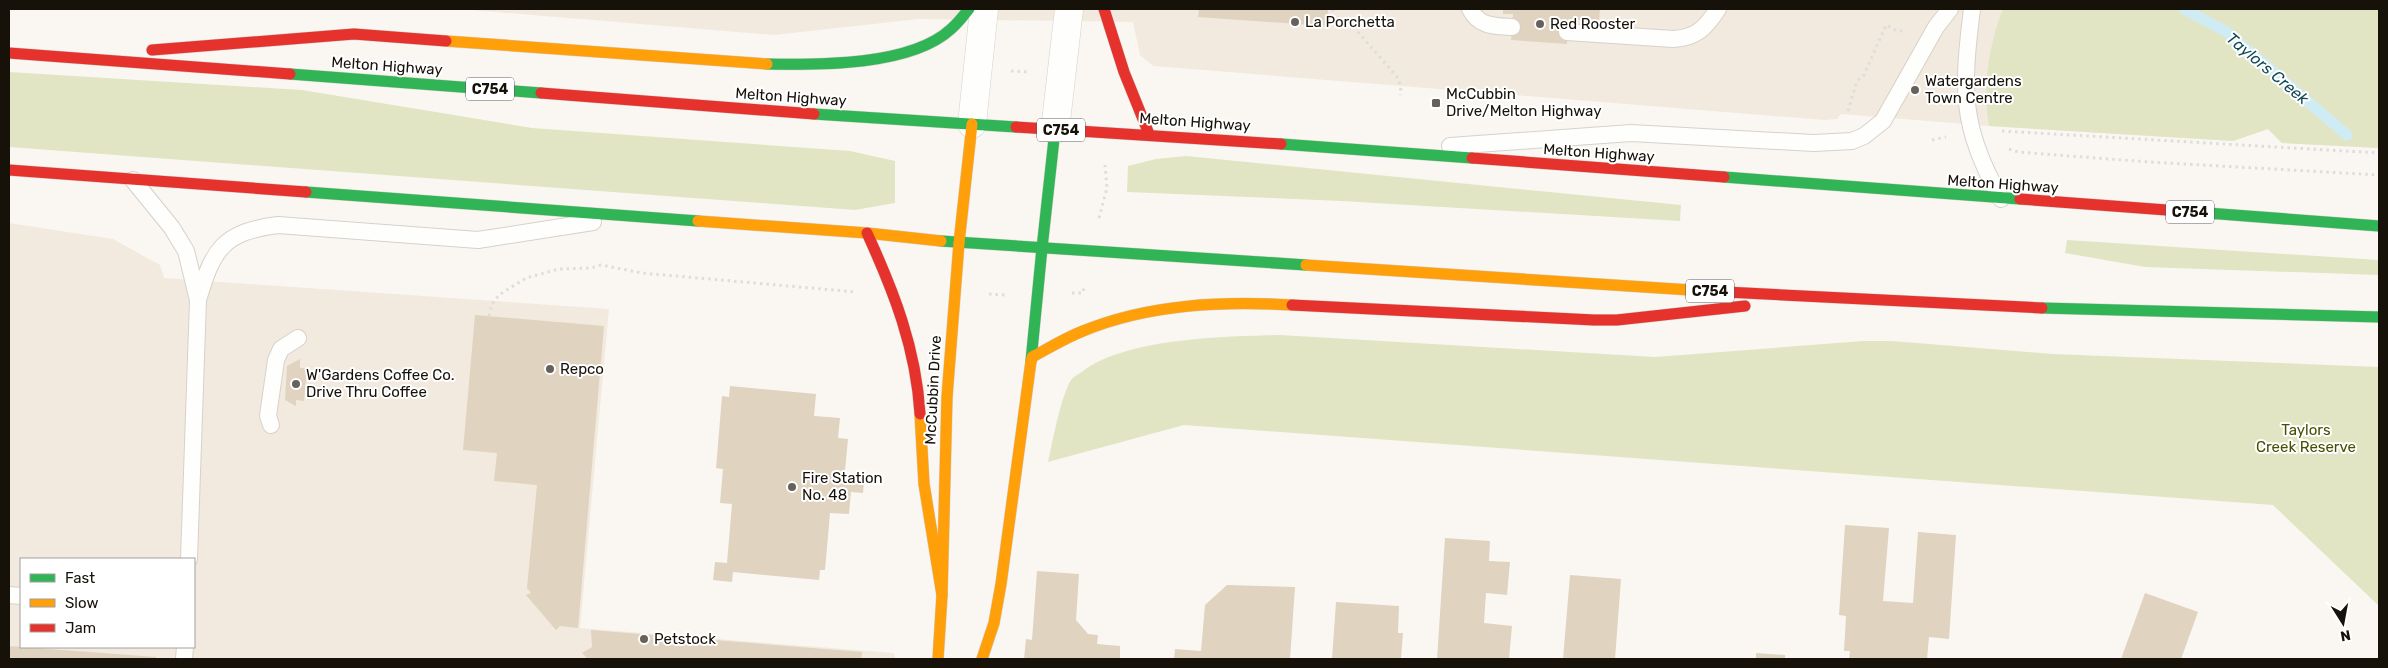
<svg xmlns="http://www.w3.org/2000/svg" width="2388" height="668" font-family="Rubik,sans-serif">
<rect width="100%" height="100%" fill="#faf7f2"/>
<g fill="#f2eade" fill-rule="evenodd">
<polygon points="460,9 2379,9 2379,148 2282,143 2268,129 2233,141 1989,126 1841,114 1837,119 1825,120 1153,66 1140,55 1133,22 919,19 774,35"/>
<path d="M9 223 113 239 160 265 164 278 609 309 580 628 894 653 895 659H9ZM21 559H194V647H21Z"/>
</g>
<g fill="#e2e5c4">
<path d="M2003 9H2379V148L2282 143 2268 129 2233 141 1989 126C1982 89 1989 43 2003 9Z"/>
<polygon points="9,72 302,90 532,128 850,151 895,161 895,203 855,210 9,147"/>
<polygon points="1186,156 1681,205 1680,221 1342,201 1127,192 1128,166 1156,159"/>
<polygon points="2067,240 2379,260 2379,275 2145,267 2065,253"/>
<path d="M1280 335 1655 357 1863 341H1892L2053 354 2379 367V606L2273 505 1184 425 1048 462C1053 440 1060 399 1071 380 1073 377 1079 374 1083 371 1126 338 1226 336 1280 335Z"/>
</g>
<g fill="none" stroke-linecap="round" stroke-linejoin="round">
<polyline stroke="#cfecf5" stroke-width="11" points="2184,9 2227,32 2347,135"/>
</g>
<g fill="#e0d3c0">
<polygon points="1199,9 1328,9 1327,26 1198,17"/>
<polygon points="1503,9 1600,9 1599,22 1568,19 1567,44 1511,40 1513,14 1503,14"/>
<polygon points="475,315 604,326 578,628 560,626 556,630 526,595 531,593 527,588 537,485 494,481 497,453 463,450"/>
<polygon points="300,359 300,368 307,368 304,401 296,400 296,406 285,400 287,366"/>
<polygon points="730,386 816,394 814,416 840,418 838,438 848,439 844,481 864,482 863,493 851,492 849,514 830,513 825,570 820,570 819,580 733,572 732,582 713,580 715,562 727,563 732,504 720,503 723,469 716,468 722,396 729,397"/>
<polygon points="1845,525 1889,528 1883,601 1913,603 1918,532 1956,535 1949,639 1929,637 1927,659 1849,659 1850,651 1844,651 1846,616 1839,615"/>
<polygon points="1445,538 1490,541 1489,561 1510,562 1507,595 1486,593 1484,623 1512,626 1509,659 1437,659"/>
<polygon points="1037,571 1079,574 1076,620 1088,634 1098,635 1097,644 1120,646 1120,659 1024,659 1026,639 1032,640"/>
<polygon points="1570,575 1621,579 1615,659 1563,659"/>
<polygon points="1227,585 1295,587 1290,659 1174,659 1175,649 1201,651 1205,605"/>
<polygon points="2145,593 2198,612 2181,659 2121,659"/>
<polygon points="1336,602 1399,606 1398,633 1403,633 1401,659 1332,659"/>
<polygon points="591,630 862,652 861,659 588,659 582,653 592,647"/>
<polygon points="9,646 156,657 156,659 9,659"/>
<polygon points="1756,653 1785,655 1785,659 1756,659"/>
</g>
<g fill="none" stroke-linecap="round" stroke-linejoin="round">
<defs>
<g id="lane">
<path d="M1470 9C1479 27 1495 26 1512 27"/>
<path d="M1972 9C1962 90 1960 125 2001 199"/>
<path d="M1567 32 1673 39C1697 38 1706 27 1718 9"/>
<polyline points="1450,146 1631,133 1814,143 1852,141 1864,136 1883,121 1936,27 1950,9"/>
<polyline points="133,180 172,228 186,251 198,300 189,559"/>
<path d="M198 300C213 250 222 232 278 225L478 240 593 222"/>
<polyline points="271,425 268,416 276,360 281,349 298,338"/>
<polyline points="9,595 21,596"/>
<polyline points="184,659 185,647"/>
</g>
<g id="street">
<polyline points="972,124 984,9"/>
<polyline points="1055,130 1069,9"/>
</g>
<g id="fast">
<path d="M767 64C819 65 911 66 951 29 958 23 963 16 969 9"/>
<polyline points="290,74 541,93"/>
<polyline points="814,114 1016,127"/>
<polyline points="1281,144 1472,158"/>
<polyline points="1724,177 2020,199"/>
<polyline points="306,192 698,221"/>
<polyline points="2207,213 2379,226"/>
<polyline points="941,241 1306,265"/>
<polyline points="1042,248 1055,130"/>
<polyline points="2042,308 2379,317"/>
<polyline points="1031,361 1042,248"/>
</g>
<g id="slow">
<polyline points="446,41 767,64"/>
<polyline points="698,221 867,233 941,241"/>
<polyline points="959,243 972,124"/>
<polyline points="1306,265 1706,291"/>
<path d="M1032 357C1049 348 1065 338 1083 331 1149 304 1222 301 1292 305"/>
<polyline points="920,414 924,484 942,595"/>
<polyline points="938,659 942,595 947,397 959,243"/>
<polyline points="982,659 994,623 1001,584 1031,361"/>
</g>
<g id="jam">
<polyline points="1104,9 1124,72 1149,134"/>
<polyline points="152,50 354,34 446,41"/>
<polyline points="9,53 290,74"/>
<polyline points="541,93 814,114"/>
<polyline points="1016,127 1281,144"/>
<polyline points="1472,158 1724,177"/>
<polyline points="9,170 306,192"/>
<polyline points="2020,199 2207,213"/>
<path d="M867 233C894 292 916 348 920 414"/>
<polyline points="1706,291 2042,308"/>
<polyline points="1292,305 1594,320 1617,320 1745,306"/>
</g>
</defs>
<use href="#lane" stroke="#d6d1cb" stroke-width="18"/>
<use href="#street" stroke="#d6d1cb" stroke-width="29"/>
<use href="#fast" stroke="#d6d1cb" stroke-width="12"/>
<use href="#slow" stroke="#d6d1cb" stroke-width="12"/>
<use href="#jam" stroke="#d6d1cb" stroke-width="12"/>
<g stroke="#dedddb" stroke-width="3" stroke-dasharray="2.5 4" stroke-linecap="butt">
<polyline points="1333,9 1332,17 1340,18 1351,24 1397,77 1401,86 1400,95"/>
<polyline points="1011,71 1029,72"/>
<polyline points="1848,111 1857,81 1864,75 1886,25 1897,31 1903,31"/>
<polyline points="2002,131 2379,153"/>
<polyline points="1932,140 1946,137"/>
<polyline points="2009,149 2018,152 2149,162 2379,175"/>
<polyline points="1099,218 1107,188 1105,165"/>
<polyline points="1072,293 1083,293 1084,285"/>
<polyline points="989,294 1005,295"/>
<polyline points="489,316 492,304 499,295 526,278 559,269 591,268 601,265 642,273 856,292"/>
</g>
<use href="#lane" stroke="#fefefd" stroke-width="16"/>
<use href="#street" stroke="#fefefd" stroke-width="28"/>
<use href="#fast" stroke="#30b455" stroke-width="11"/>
<use href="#slow" stroke="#ff9f0a" stroke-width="11"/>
<use href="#jam" stroke="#e5322d" stroke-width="11"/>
</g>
<g fill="#66625b" stroke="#fff" stroke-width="2">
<circle cx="1295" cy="22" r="5"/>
<circle cx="1540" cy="24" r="5"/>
<circle cx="1915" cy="90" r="5"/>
<rect x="1431" y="98" width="10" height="10" rx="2.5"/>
<circle cx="550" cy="369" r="5"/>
<circle cx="296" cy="384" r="5"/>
<circle cx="792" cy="487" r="5"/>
<circle cx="644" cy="639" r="5"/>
</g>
<g text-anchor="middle" stroke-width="4" stroke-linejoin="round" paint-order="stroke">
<g fill="#fff" stroke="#5c5853" stroke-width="1">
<rect x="466" y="77.5" width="48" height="23" rx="4"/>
<rect x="1037" y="118.5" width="48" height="23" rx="4"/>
<rect x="2166" y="200.5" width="48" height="23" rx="4"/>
<rect x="1686" y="279.5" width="48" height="23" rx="4"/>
</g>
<g font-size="14" font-weight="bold" fill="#161109">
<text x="490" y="94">C754</text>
<text x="1061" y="135">C754</text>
<text x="2190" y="217">C754</text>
<text x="1710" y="296">C754</text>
</g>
<g font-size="15" fill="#161109" stroke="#fff" text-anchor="start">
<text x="1305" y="27">La Porchetta</text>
<text x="1550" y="29">Red Rooster</text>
<text x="1925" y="86">Watergardens<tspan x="1925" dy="17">Town Centre</tspan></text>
<text x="1446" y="99">McCubbin<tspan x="1446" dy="17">Drive/Melton Highway</tspan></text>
<text x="560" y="374">Repco</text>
<text x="306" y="380">W'Gardens Coffee Co.<tspan x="306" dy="17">Drive Thru Coffee</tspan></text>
<text x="802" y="483">Fire Station<tspan x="802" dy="17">No. 48</tspan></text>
<text x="654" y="644">Petstock</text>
</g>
<g font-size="15" fill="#161109" stroke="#fff">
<text transform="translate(387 66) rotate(4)" y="5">Melton Highway</text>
<text transform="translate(791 97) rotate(4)" y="5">Melton Highway</text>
<text transform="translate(1195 122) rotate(4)" y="5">Melton Highway</text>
<text transform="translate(1599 153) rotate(4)" y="5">Melton Highway</text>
<text transform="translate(2003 184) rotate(4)" y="5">Melton Highway</text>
<text transform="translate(933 390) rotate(-87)" y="5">McCubbin Drive</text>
</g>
<g font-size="15" fill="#484f02" stroke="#fff">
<text x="2306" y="435">Taylors<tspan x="2306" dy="17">Creek Reserve</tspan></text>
</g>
<g font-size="16" font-style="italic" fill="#114a58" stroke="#fff">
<text transform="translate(2268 68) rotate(40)" y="6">Taylors Creek</text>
</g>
</g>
<rect width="2388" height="668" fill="none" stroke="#161109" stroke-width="20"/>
<rect x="20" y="558" width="175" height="90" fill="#ffffff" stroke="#a2a09d"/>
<rect x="30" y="574" width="25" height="8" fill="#30b455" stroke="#a2a09d"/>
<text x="65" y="583" font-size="15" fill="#161109">Fast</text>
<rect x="30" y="599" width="25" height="8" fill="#ff9f0a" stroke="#a2a09d"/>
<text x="65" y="608" font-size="15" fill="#161109">Slow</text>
<rect x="30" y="624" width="25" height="8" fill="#e5322d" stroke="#a2a09d"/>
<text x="65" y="633" font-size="15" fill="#161109">Jam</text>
<g transform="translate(2343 623) rotate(169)" stroke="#ffffff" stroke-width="4" paint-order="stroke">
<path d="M0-4L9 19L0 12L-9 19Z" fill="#161109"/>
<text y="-8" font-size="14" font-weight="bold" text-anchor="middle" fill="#161109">N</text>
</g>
</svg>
